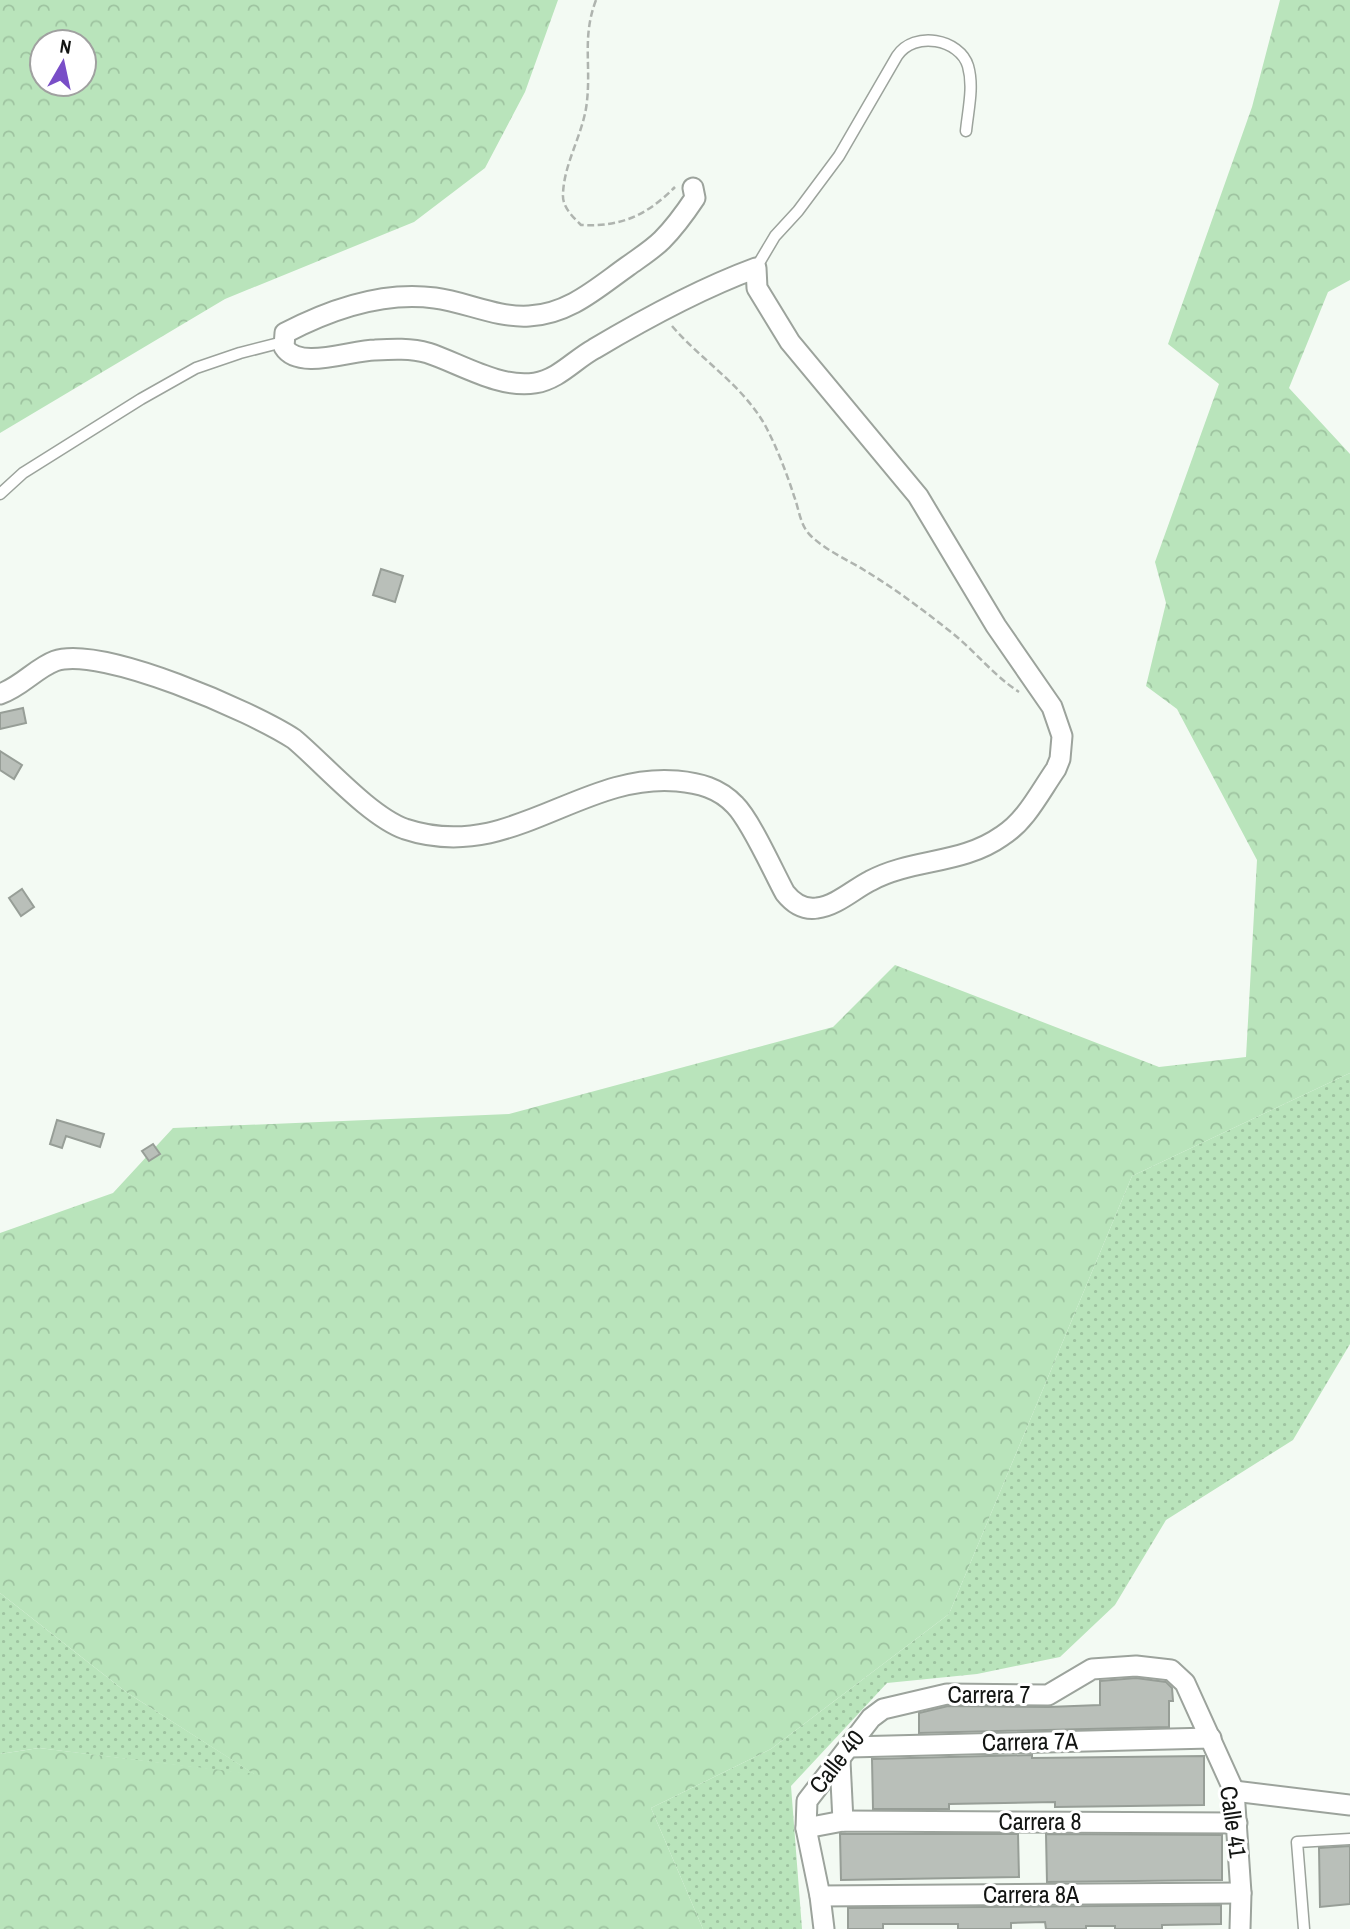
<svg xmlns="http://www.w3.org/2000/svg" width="1350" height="1929" font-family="'Archivo Narrow',sans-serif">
<defs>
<pattern id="grass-dots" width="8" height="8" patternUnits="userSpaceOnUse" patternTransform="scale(1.75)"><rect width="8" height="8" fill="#b9e4bb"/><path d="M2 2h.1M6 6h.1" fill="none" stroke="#9ec3a0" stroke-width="1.8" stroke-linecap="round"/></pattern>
<pattern id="forest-crowns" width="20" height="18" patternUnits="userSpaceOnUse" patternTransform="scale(1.75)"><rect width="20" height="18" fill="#b9e4bb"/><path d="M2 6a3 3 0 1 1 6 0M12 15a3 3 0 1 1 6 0" fill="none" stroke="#9ec3a0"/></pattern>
</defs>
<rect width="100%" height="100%" fill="#f3faf3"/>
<g fill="url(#grass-dots)">
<polygon points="1350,1073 1350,1344 1293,1440 1166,1520 1115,1605 1060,1657 977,1674 887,1683 791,1786 802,1929 703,1929 651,1808 771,1749 949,1614 1132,1176"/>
<polygon points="0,1593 126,1692 256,1775 39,1748 0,1754"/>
</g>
<g fill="url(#forest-crowns)" fill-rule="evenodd">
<path d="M0 0H558L525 92 485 168 414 222 225 299 0 433ZM42 42H84V84H42Z"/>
<polygon points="1280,0 1350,0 1350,280 1328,292 1289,388 1350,454 1350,1073 1132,1176 949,1614 771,1749 651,1808 703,1929 0,1929 0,1754 39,1748 254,1774 126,1692 0,1593 0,1233 113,1193 173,1128 509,1114 833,1027 895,965 1159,1067 1246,1057 1257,860 1177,709 1146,686 1166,603 1155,562 1219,384 1168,344 1252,107"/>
</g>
<g fill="#b9bfb9" stroke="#979e97" stroke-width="2">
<polygon points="381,569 403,576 395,602 373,595"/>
<polygon points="23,708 26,723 0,729 0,713"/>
<polygon points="0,751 22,765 14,779 0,770"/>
<polygon points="22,889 34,907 21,916 9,898"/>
<polygon points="57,1120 104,1134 100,1147 66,1136 62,1148 50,1144"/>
<polygon points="153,1144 160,1154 149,1161 142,1151"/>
<polygon points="1136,1678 1166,1682 1172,1688 1173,1701 1169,1701 1169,1727 919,1733 919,1713 948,1706 1048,1707 1100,1705 1100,1681"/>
<polygon points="1032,1755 1032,1758 1204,1756 1204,1805 1055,1807 1055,1802 949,1804 949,1809 873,1809 872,1759"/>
<polygon points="840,1834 1018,1834 1019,1877 841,1880"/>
<polygon points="1046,1834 1222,1835 1222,1880 1047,1882"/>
<polygon points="1350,1846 1350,1904 1320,1907 1319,1848"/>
<polygon points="1221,1905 1221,1924 1162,1925 1162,1929 1115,1929 1115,1926 1086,1926 1086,1929 1046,1929 1045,1922 1011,1923 1011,1929 958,1929 958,1924 883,1924 883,1929 848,1929 848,1908"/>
</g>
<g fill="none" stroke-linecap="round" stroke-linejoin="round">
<defs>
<g id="service">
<path d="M756 268 775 236 798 211 839 156 897 56C914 30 960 39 968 66 974 87 968 110 966 131"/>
<polyline points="0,494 23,473 141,399 196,368 240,353 283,342"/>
<polyline points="1304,1929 1297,1842 1350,1839"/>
</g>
<g id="minor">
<path d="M0 694C21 687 36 668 55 661 101 645 253 712 294 739 324 764 369 816 405 829 432 838 461 839 489 833 554 818 609 775 677 781 699 783 719 788 735 805 751 821 773 871 785 893 793 903 804 910 817 908 836 906 854 889 870 881 913 858 961 865 1002 836 1026 821 1040 792 1056 769L1060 759 1062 736 1052 707 996 626 918 496 790 342 757 288 756 268C699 289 646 318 594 349 574 360 559 379 535 383 500 389 459 363 428 353 411 348 392 349 375 350 351 350 299 371 284 347L285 333C329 310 384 291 435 298 466 302 497 318 529 316 569 314 597 288 628 266 639 258 652 250 662 240 675 227 685 213 695 198L693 188"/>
<polyline points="850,1747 1211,1738"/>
<polyline points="840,1761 843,1821"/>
<polyline points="1234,1791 1350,1805"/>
<polyline points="806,1828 843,1821 1237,1823"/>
<polyline points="820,1896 1241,1893"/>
<polyline points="824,1929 820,1896 806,1828 807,1801 871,1718 883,1709 947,1694 1048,1695 1092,1669 1136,1666 1171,1670 1185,1683 1234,1791 1241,1893 1240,1929"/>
</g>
</defs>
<use href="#service" stroke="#9ca39c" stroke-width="13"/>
<use href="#minor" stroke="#9ca39c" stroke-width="23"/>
<g stroke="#afb4af" stroke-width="2.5" stroke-dasharray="7 3.5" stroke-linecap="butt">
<path d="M596 0C582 37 591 63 587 101 584 133 564 162 563 194 562 207 573 217 581 225 622 227 647 215 675 187"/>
<path d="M672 326C702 361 743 385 766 427 777 448 787 474 794 496 799 509 800 525 810 535 825 550 846 559 864 570 894 588 923 610 951 632 975 651 993 675 1019 692"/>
</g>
<use href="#service" stroke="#fff" stroke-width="10"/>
<use href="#minor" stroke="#fff" stroke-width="19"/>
</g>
<g text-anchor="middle" stroke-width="6" stroke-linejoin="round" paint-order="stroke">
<g font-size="24" fill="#121412" stroke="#fff">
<text x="989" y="1703">Carrera 7</text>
<text transform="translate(1030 1742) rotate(-1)" y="8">Carrera 7A</text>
<text transform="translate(837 1762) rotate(-52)" y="8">Calle 40</text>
<text x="1040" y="1830">Carrera 8</text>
<text transform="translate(1233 1822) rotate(82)" y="8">Calle 41</text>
<text x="1031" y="1903">Carrera 8A</text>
</g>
</g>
<g transform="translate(63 63) rotate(9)"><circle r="33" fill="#ffffff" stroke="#a0a1a0" stroke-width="2"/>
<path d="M0-5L12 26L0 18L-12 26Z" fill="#794ec7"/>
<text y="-10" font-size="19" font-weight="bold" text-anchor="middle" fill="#121412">N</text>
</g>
</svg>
